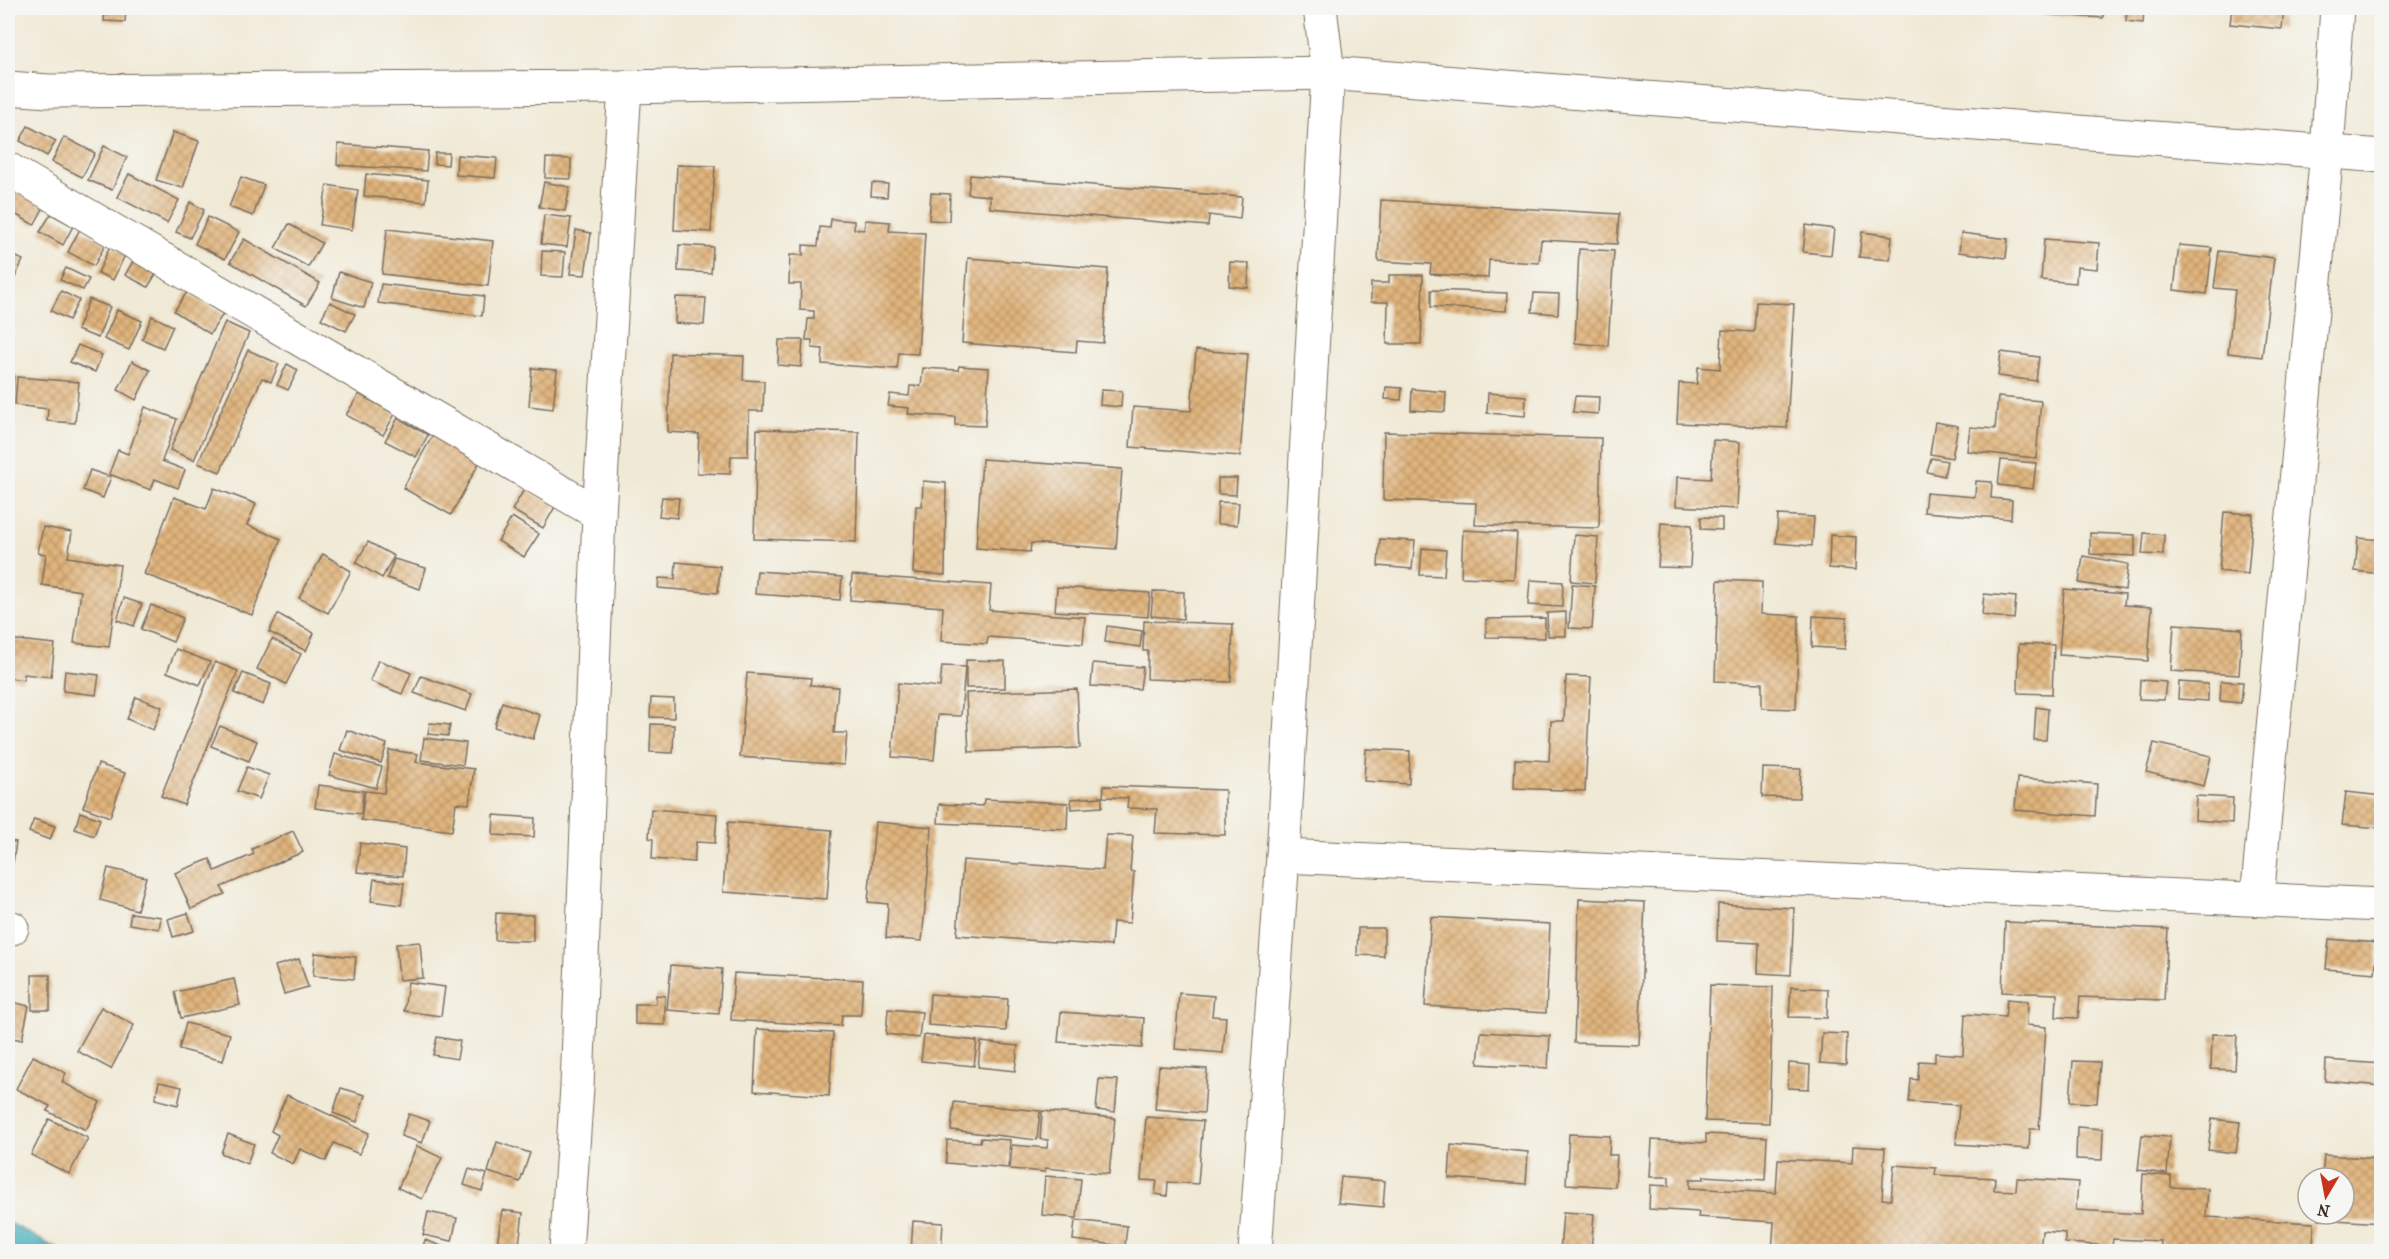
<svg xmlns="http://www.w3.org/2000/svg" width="2389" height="1259" font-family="'IM FELL French Canon',serif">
<defs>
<pattern id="building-cross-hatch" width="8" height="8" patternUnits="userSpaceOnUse" patternTransform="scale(1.5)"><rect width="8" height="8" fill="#e1b57d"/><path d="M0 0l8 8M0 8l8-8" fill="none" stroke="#b89366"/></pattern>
</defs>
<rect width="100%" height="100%" fill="#f6f6f2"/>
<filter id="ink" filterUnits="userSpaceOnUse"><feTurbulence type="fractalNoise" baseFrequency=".0167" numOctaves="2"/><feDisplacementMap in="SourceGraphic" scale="12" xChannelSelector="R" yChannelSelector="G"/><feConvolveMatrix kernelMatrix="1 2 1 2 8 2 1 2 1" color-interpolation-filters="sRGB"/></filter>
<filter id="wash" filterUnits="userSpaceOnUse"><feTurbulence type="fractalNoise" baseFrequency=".008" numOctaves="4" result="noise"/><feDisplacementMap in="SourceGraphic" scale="24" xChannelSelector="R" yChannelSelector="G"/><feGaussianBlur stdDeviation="1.35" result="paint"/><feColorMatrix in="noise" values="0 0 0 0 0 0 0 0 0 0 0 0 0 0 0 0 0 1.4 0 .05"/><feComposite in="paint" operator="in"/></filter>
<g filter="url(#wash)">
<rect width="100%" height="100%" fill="#f0e9d5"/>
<polygon fill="#3babb9" stroke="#3b6a6c" stroke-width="1.5" points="8,1222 61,1251 8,1251"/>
<g id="blocks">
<g fill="url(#building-cross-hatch)">
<polygon points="105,8 126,8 125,22 104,21"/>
<polygon points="2040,8 2104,8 2103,18 2040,14"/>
<polygon points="2127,8 2144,8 2143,23 2126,21"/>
<polygon points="2232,8 2284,8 2282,29 2230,24"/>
<polygon points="28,126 56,141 47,156 20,141"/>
<polygon points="173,132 199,141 183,188 156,180"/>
<polygon points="64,137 95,153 82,177 52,162"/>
<polygon points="338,144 428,151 426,171 337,165"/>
<polygon points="104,146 127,157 112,190 88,180"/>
<polygon points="435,153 449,153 448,165 435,164"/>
<polygon points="457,155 497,158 495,178 456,175"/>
<polygon points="546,158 571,159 571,179 545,178"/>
<polygon points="677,165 715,166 711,232 674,230"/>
<polygon points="129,174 179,200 167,223 117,197"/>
<polygon points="366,174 428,180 426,202 364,196"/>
<polygon points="970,175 1242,197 1240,219 1209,215 1208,226 990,208 990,196 968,194"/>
<polygon points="241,177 264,185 253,216 229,207"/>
<polygon points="544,182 570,187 565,211 539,207"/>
<polygon points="872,183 888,184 887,197 871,196"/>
<polygon points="8,185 44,207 34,225 8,210"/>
<polygon points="327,185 358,190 352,230 320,225"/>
<polygon points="931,193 950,194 949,221 929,220"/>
<polygon points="1381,200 1619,214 1617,244 1541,240 1539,263 1489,260 1488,278 1430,274 1431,264 1378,261"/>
<polygon points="190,202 204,210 190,238 176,232"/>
<polygon points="51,214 73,226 63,245 40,232"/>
<polygon points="544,215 571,218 567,247 541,244"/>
<polygon points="208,217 239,232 225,259 195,244"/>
<polygon points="831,219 854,221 854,229 864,230 865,220 890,222 889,231 925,233 918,354 899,353 897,369 822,364 823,349 812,348 812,340 806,340 808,319 814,319 814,311 800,310 801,284 789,284 790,255 803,255 803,245 818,246 820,227 830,228"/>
<polygon points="289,224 322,243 308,267 275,248"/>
<polygon points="1806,225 1834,229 1831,255 1803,252"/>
<polygon points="80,229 106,243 94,266 68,252"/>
<polygon points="387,229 493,241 488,286 382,274"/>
<polygon points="576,230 591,233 585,275 570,274"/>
<polygon points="1862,232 1892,236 1890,260 1859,257"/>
<polygon points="1961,233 2008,239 2006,258 1959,252"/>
<polygon points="244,239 320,283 306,306 230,262"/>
<polygon points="2044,239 2099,243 2097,269 2077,267 2076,283 2041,280"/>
<polygon points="679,245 713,247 711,273 678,271"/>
<polygon points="2179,245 2212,248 2207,294 2174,290"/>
<polygon points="110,246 126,253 113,280 98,273"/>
<polygon points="1579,249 1614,251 1608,346 1575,343"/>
<polygon points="542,251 565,252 563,277 541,276"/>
<polygon points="2219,251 2274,258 2262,357 2228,353 2235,290 2214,288"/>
<polygon points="8,253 23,260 13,282 8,279"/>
<polygon points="136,256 159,269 148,287 125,275"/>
<polygon points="968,258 1108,269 1103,343 1077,341 1076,352 962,343"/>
<polygon points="1230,262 1249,263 1248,288 1229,286"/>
<polygon points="66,268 89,279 83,290 60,280"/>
<polygon points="339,272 371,282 364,308 332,298"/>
<polygon points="1389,275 1423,275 1421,344 1387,344 1388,302 1371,302 1371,283 1389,283"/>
<polygon points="381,284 484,296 482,316 378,303"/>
<polygon points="1431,290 1507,293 1506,311 1431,307"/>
<polygon points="61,291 79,300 69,320 51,311"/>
<polygon points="187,292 223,314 210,334 174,311"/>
<polygon points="1534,293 1559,294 1558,314 1532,312"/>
<polygon points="676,297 706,298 704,325 675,323"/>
<polygon points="89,299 110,307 98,338 77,330"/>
<polygon points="330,302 355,314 346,331 321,319"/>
<polygon points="1756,302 1794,304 1787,428 1677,423 1679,383 1697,384 1698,367 1720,369 1722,330 1754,332"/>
<polygon points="117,310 142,321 129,350 104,339"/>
<polygon points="152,316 173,326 163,348 142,339"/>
<polygon points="225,322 249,333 194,460 170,450"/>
<rect x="8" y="331" width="4" height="24"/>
<polygon points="779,340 803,340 801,367 778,365"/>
<polygon points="78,345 102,355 95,372 70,362"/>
<polygon points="248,350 279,364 271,382 262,378 220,472 198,463"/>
<polygon points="1196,350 1248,354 1240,456 1130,447 1133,407 1191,411"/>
<polygon points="2001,352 2039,357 2036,381 1998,376"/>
<polygon points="670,353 744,356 743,380 764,381 763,411 749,411 748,456 731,456 730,474 697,473 699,434 668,432"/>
<polygon points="132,361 150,370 136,400 118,390"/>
<polygon points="287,364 298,370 288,390 277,385"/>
<polygon points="959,366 989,368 985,426 955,425 955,417 908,414 909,408 888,406 890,394 909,396 910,386 921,386 923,368 958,370"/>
<polygon points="532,368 557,370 553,409 529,406"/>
<polygon points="8,373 14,374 9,446 8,446"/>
<polygon points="17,377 79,382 75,423 47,421 48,409 15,405"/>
<polygon points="1386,387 1402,388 1401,400 1385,399"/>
<polygon points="1412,389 1446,392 1445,412 1411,410"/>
<polygon points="1101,390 1122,391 1121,407 1100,405"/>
<polygon points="1488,393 1526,396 1525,416 1487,413"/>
<polygon points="359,394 395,414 383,435 346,415"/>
<polygon points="1575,396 1599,397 1598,414 1573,412"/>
<polygon points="1998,397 2041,401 2036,458 1967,451 1970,427 1995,429"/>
<polygon points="145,407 177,419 162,461 185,470 178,488 155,479 151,490 109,474 118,450 128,454"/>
<polygon points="398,418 428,435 416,457 385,441"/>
<polygon points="1935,422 1958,426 1952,458 1930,454"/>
<polygon points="757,429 859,432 856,542 754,539"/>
<polygon points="1384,432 1601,438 1599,528 1475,525 1476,503 1383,500"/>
<polygon points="433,435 480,461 451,515 403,488"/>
<polygon points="1713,440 1740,442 1737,509 1676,506 1677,477 1711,479"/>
<polygon points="1931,458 1947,461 1944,476 1927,472"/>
<polygon points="982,459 1122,469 1116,549 1031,543 1030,552 976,548"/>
<polygon points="2001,460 2036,463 2033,489 1998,485"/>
<polygon points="90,470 111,477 103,498 83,490"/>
<polygon points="1218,478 1237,478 1236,495 1218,494"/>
<polygon points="923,481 946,483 945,575 913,573 916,506 922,506"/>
<polygon points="1976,481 1992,482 1991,498 2012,500 2011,519 1924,512 1926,493 1975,497"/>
<polygon points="214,488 256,504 247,525 281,539 252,615 144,574 174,497 206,509"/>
<polygon points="525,488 556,505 543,528 512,510"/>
<polygon points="662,497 679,498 677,518 659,516"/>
<polygon points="1218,502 1239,503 1237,525 1217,524"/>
<polygon points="2224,512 2253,514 2248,574 2219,571"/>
<polygon points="1778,515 1814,517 1812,546 1776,543"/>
<polygon points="512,517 539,534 524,557 498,541"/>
<polygon points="1701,517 1722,518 1722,530 1701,529"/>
<polygon points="1661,523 1692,525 1690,568 1658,567"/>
<polygon points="43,527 72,532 68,557 120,565 109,647 74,643 81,591 42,585 46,554 38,553"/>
<polygon points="1463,530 1517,533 1514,579 1461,577"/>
<polygon points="2090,533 2135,535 2135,556 2090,554"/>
<polygon points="2144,533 2164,535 2163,555 2142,554"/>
<polygon points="1574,535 1598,537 1595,583 1571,581"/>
<polygon points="1830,535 1856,537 1855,570 1829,568"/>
<polygon points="2358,538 2382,540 2382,574 2355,571"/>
<polygon points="1380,539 1415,541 1412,569 1378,566"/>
<polygon points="368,542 394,556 382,578 356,563"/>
<polygon points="1422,548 1446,550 1444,576 1420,575"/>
<polygon points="323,554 351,571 328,613 299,598"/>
<polygon points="2083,556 2128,564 2125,590 2079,583"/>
<polygon points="394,559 426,568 420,589 387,578"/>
<polygon points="676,562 720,566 718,593 658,588 659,578 675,579"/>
<polygon points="757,571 842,577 840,600 755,594"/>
<polygon points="852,575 991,585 989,610 1085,617 1083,644 988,637 987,644 941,641 943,607 850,600"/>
<polygon points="1530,580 1563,582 1562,607 1528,605"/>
<polygon points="1718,580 1762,582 1761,614 1799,616 1796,709 1762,708 1762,683 1715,681"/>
<polygon points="1572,584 1595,586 1592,629 1569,628"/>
<polygon points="1057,587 1150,593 1148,617 1055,611"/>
<polygon points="2064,589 2125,594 2124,605 2152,607 2148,661 2059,655"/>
<polygon points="1153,591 1184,592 1183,619 1151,616"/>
<polygon points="1984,594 2016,597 2014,619 1982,615"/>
<polygon points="124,598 142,604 134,626 117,620"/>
<polygon points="151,605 183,618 173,642 141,629"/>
<polygon points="1566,612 1566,636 1548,636 1547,613"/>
<polygon points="278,614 314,633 306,651 269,632"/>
<polygon points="1813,616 1847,618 1845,649 1812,647"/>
<polygon points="1545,618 1545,638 1486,637 1486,619"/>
<polygon points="1144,621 1233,624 1231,682 1147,679 1148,651 1143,651"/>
<polygon points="2174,624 2242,629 2239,675 2171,671"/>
<polygon points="1107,626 1142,631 1140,647 1105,642"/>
<polygon points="8,639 55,644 51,677 24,674 24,680 8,678"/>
<polygon points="272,639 301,654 286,684 257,669"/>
<polygon points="2019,644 2054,645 2052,694 2018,693"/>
<polygon points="176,649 210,662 200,685 167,672"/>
<polygon points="378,660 411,673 402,694 370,681"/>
<polygon points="966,660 1005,661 1005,688 966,688"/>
<polygon points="215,662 238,671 184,805 161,796"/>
<polygon points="1093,663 1143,667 1140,689 1091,686"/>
<polygon points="942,666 965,667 961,716 938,715 934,760 892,757 898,683 940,687"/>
<polygon points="65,671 99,675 96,695 63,691"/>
<polygon points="243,673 271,684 263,705 234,693"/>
<polygon points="747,673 811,678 810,685 838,687 834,733 847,733 844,765 740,757"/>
<polygon points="421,676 472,694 466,711 414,693"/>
<polygon points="1566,676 1591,677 1585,791 1514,788 1515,759 1549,761 1551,721 1564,721"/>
<polygon points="2140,680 2166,682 2164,700 2139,699"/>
<polygon points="2221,681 2243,682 2241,703 2220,701"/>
<polygon points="2179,682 2208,684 2208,701 2178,699"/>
<polygon points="1077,689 1080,748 969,752 966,693"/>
<polygon points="136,697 162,707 153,730 127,719"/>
<polygon points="651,698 674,699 674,718 650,717"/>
<polygon points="502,702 540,715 533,739 494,727"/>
<polygon points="2036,707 2048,709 2046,740 2034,740"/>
<polygon points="430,723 450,725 448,736 428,734"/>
<polygon points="651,724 674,725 673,753 650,752"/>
<polygon points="220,726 257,741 249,761 211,746"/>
<polygon points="347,730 387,744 381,763 340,750"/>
<polygon points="424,738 466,743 463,765 421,760"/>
<polygon points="2154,743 2211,756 2204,786 2146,772"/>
<polygon points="1366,749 1410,751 1409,784 1364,781"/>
<polygon points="389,750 418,754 416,762 474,769 469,804 456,803 452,831 361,820 365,791 384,793"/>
<polygon points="335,754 382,767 376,788 329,775"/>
<polygon points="98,764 125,773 110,817 83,807"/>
<polygon points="247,767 269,775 259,799 237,791"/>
<polygon points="1763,768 1801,769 1799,798 1762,797"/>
<polygon points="2017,778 2097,784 2095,816 2015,810"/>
<polygon points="318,785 363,791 361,814 315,808"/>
<polygon points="1104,786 1225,790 1225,835 1155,833 1157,809 1127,808 1128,798 1103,797"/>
<polygon points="2346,792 2382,796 2382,828 2342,825"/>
<polygon points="2196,796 2233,798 2232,823 2195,820"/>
<polygon points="1102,797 1102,807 1072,809 1071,799"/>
<polygon points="984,799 1068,803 1067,829 938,823 939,804 983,806"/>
<polygon points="651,809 717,814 715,843 696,842 694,862 652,859 653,839 649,838"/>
<polygon points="80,812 100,819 94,836 75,829"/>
<polygon points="494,815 535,818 534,837 493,835"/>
<polygon points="34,819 55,826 50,840 29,832"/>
<polygon points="728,822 832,830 827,899 723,892"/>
<polygon points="875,822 932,827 922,941 886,938 888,904 868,902"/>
<polygon points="293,831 303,852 221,887 225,894 191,909 175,873 210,859 215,871 254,854 252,849"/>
<polygon points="1106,835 1133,836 1130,871 1134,872 1130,923 1113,922 1111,946 957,935 963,860 1103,870"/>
<polygon points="8,841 16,842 13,863 8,862"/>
<polygon points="360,843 405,849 403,876 357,872"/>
<polygon points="108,868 146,877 137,910 100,900"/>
<polygon points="374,879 404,883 401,905 371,901"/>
<polygon points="1579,899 1645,902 1639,1045 1574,1043"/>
<polygon points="1718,904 1794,908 1791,975 1758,973 1759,943 1717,941"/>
<polygon points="131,913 161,917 159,929 129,924"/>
<polygon points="188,913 194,931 173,937 168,919"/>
<polygon points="496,913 533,915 533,941 495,940"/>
<polygon points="1431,917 1550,924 1546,1013 1425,1006"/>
<polygon points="2005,922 2168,929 2164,1000 2080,997 2078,1018 2056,1017 2057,994 2002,992"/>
<polygon points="1358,928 1384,928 1384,956 1357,955"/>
<polygon points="2329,939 2378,943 2375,973 2326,969"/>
<polygon points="420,942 423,978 399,980 396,944"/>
<polygon points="315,953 356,957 354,979 313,976"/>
<polygon points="299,959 308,987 284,994 275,966"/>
<polygon points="671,965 722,969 719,1014 667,1010"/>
<polygon points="734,973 863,980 861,1015 842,1015 841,1026 731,1020"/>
<rect x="32" y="975" width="18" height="35"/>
<polygon points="234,979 240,1005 181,1018 175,992"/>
<polygon points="408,982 445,987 441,1016 404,1011"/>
<polygon points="1710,985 1773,987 1769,1123 1705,1121"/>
<polygon points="1791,987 1828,989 1827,1018 1789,1017"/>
<polygon points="1179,993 1214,996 1212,1016 1226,1017 1223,1053 1175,1049"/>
<polygon points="930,994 1008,999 1006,1031 928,1025"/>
<polygon points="656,995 665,996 665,1025 635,1024 635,1004 656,1004"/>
<polygon points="2007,999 2028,1001 2027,1025 2046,1027 2039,1129 2030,1129 2029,1149 1956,1144 1959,1105 1909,1102 1911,1079 1918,1080 1919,1061 1935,1062 1935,1053 1963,1055 1965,1014 2005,1017"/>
<polygon points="8,1001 29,1006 22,1040 8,1037"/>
<polygon points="101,1007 134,1025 111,1069 77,1051"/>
<polygon points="888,1009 922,1012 919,1038 886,1034"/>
<polygon points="1061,1012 1144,1018 1142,1048 1058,1042"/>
<polygon points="186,1023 230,1034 223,1061 179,1049"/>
<polygon points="757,1029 833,1033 829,1096 754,1091"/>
<polygon points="1481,1032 1550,1036 1548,1068 1478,1064"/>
<polygon points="1822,1033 1847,1034 1846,1065 1820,1063"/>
<polygon points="2212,1034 2237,1035 2235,1070 2211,1069"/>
<polygon points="924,1035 977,1041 974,1066 921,1061"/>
<polygon points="437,1037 460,1041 457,1059 433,1055"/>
<polygon points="981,1042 1018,1046 1015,1071 978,1067"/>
<polygon points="33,1056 66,1073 62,1082 100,1102 86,1130 47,1111 50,1106 16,1089"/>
<polygon points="2326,1060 2382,1064 2382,1086 2325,1081"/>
<polygon points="2073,1061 2100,1062 2097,1103 2070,1102"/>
<polygon points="1789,1063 1810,1065 1809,1089 1788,1088"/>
<polygon points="1159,1066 1207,1069 1204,1113 1155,1109"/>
<polygon points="1099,1079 1118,1080 1115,1112 1096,1110"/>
<polygon points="159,1082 182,1087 178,1105 155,1099"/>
<polygon points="341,1088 365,1095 357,1122 333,1113"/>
<polygon points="287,1095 369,1133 359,1154 334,1143 326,1161 300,1149 293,1164 270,1153 278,1135 271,1131"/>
<polygon points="954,1102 1040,1111 1037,1140 951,1130"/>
<polygon points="1042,1111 1115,1118 1109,1174 1045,1168 1045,1172 1010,1169 1012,1145 1047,1148 1048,1140 1040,1139"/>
<polygon points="409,1114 430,1121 422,1143 401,1136"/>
<polygon points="1146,1117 1203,1121 1198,1184 1168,1182 1167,1196 1155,1194 1157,1181 1141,1180"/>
<polygon points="49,1119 88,1138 69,1174 31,1155"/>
<polygon points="2212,1119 2240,1122 2236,1153 2208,1150"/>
<polygon points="2077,1127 2103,1129 2102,1160 2076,1159"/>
<polygon points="228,1134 254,1144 247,1164 221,1153"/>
<polygon points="1569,1134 1610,1136 1609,1155 1617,1155 1615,1187 1566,1184"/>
<polygon points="1706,1134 1767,1137 1765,1180 1704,1176 1704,1179 1690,1179 1690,1188 1776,1193 1778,1159 1852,1163 1853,1146 1885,1148 1882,1199 1891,1200 1894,1165 1936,1168 1935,1175 1995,1178 1994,1190 2016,1191 2017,1178 2078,1182 2076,1210 2141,1214 2143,1174 2171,1176 2171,1187 2208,1189 2206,1217 2314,1223 2313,1252 2160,1250 2161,1241 2113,1239 2112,1246 2065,1243 2065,1233 2042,1231 2040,1252 1772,1252 1774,1222 1698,1217 1699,1212 1649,1209 1650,1185 1669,1186 1669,1177 1650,1177 1652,1140 1706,1143"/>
<polygon points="2142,1135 2170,1137 2167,1174 2138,1170"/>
<polygon points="981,1138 1010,1140 1008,1168 946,1163 947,1140 980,1142"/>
<polygon points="497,1142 530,1153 520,1182 488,1172"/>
<polygon points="1451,1145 1528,1152 1526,1184 1449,1178"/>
<polygon points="417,1146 442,1158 422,1199 398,1188"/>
<polygon points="2324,1155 2382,1159 2382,1223 2319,1219 2320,1214 2344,1214 2344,1178 2322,1178"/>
<polygon points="469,1169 487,1174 482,1191 464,1185"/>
<polygon points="1045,1176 1081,1179 1077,1218 1042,1215"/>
<polygon points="1341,1177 1385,1181 1383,1207 1338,1203"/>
<polygon points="502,1210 523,1213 518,1252 496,1252"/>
<polygon points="428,1212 457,1218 452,1241 423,1235"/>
<polygon points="1563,1212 1594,1214 1591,1252 1560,1252"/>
<polygon points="1075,1220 1127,1226 1125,1246 1073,1240"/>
<polygon points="913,1221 943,1223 941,1252 911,1252"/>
<polygon points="425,1240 455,1251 455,1252 421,1252"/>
</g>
</g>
</g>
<g filter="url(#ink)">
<use href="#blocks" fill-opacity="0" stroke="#7a6d5e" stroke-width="1.5"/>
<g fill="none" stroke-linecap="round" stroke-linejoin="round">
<defs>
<g id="minor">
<polyline points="8,88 49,91 625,87 1328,73 2382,156"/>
<polyline points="8,169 599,514"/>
<polyline points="1283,856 2382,905"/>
<polyline points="2257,899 2327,151 2337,8"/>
<polyline points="8,928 12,928"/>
<polyline points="566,1252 577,1087 599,514 625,87"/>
<polyline points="1255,1252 1283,856 1328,73 1320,8"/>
</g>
</defs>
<use href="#minor" stroke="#7a6d5e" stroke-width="35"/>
<use href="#minor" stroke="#fff" stroke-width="33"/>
</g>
</g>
<rect width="2389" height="1259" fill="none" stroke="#f6f6f2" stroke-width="30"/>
<g transform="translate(2326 1196) rotate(190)"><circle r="28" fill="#f6f6f2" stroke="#aba49d" stroke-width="1.5"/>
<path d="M0-4.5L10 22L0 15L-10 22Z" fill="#c8321e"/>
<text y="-9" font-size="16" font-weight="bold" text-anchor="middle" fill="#3b2a1e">N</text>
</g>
</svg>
